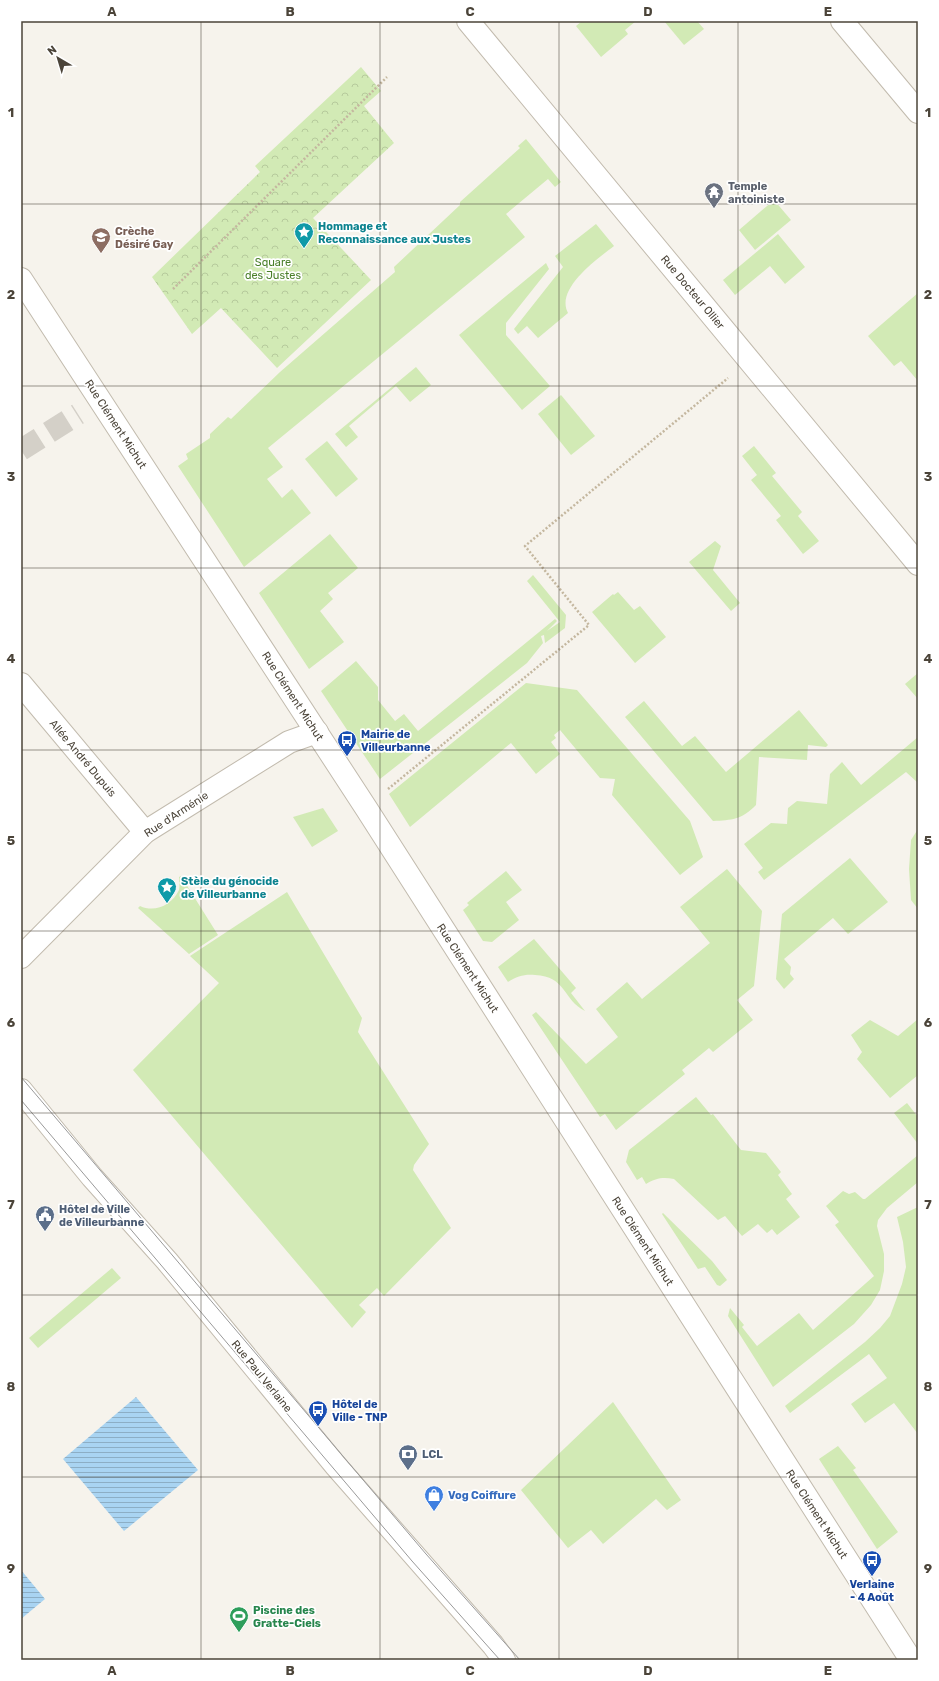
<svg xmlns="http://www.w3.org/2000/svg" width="939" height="1681" font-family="Rubik,sans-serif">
<defs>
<pattern id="park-crowns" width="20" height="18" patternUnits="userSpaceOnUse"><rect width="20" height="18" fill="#d2eab5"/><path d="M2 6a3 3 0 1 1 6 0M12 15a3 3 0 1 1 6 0" fill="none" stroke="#b6ca9c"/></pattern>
<pattern id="water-rules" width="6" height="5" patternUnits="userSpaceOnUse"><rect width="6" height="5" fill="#a9d4f2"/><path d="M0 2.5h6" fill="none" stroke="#8caec5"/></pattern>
</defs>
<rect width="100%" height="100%" fill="#f6f3ec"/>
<g fill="#d2eab5">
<polygon points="582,21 636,21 625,30 628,34 601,57 576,26"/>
<polygon points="664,21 697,21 704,29 684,45"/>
<polygon points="526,139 561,182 555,187 548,179 506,214 525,237 268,448 283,467 267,479 282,498 292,489 311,513 244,567 178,466 188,459 186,454 210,438 210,434 228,417 231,419 280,372 395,272 394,267 460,205 460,202 520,148 518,146"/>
<polygon points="774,200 791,220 755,250 739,230"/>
<path d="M596 224 614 246C597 259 555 289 568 313L538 338 527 326 518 334 514 329 563 267 555 256Z"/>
<polygon points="778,234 805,267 785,284 770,266 735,295 723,280"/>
<polygon points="546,263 549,269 506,323 506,335 550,386 522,410 459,335"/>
<polygon points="918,293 918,381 901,361 894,366 868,336"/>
<polygon points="416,367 431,385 410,402 396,386 349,426 358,437 346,447 335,434"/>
<polygon points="561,395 595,436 571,455 538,414"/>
<polygon points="327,441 358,479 336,497 305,459"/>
<polygon points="754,446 776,473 772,476 802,512 798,516 819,541 803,554 776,520 781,516 751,480 757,475 742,456"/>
<polygon points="330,534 358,568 328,593 333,599 320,611 344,642 309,669 259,593"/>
<polygon points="715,541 721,546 713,570 740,603 731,611 689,562"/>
<polygon points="533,575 566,615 565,628 545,643 544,635 541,636 543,643 527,663 380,779 321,691 356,661 378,687 378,700 395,721 404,714 418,731 555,619 557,621 547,631 560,622 527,581"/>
<polygon points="618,592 634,610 640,606 666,637 635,663 592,612 613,594 614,595"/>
<polygon points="918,673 918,699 905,684"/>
<polygon points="526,683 577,690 690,821 703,857 680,875 612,795 615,779 600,778 560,730 554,735 556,738 551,742 560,754 536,774 511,743 410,827 389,794"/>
<path d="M644 701 682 746 695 736 726 772 799 710 828 745 826 747 808 745 807 760 759 757 756 805C741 820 732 820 713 821L625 717Z"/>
<polygon points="918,737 918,783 906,772 764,880 758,872 763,868 744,844 771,823 787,824 788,808 797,801 827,804 830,774 842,762 861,785"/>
<polygon points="323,808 338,831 312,847 293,817"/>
<polygon points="918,829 918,909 911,900 909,869 911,840"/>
<polygon points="850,858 888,902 848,934 833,918 784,959 791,967 790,974 794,979 784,989 776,979 782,914"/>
<polygon points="727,869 762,911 754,986 737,1000 753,1020 713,1052 709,1048 682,1070 685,1074 616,1130 605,1114 600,1117 532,1015 536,1012 586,1064 618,1037 596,1009 627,982 642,999 710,943 680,907"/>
<polygon points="506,871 522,890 506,902 519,920 492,942 483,941 463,910 469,905 467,903"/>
<path d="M181 876 218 935 189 954 138 908 140 906C155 913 172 905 179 890 180 886 179 881 179 877Z"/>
<polygon points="287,892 362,1018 358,1032 429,1144 414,1165 413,1170 451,1228 384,1296 377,1288 359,1305 366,1312 352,1328 133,1070 219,983 190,956"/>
<path d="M534 939 576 988 571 993 585 1011C563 1000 566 976 535 975 525 974 517 976 508 982L498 967Z"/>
<polygon points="918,1019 918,1075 890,1098 857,1059 862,1052 851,1035 870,1020 898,1036"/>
<path d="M696 1097 711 1115 713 1114 741 1150 766 1153 781 1172 778 1175 792 1194 786 1199 800 1217 777 1235 772 1229 767 1233 758 1224 742 1236 725 1216 718 1220 674 1179C663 1177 656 1178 646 1184L642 1177 637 1180 626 1162 629 1150Z"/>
<polygon points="907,1103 918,1117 918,1144 894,1113"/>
<polygon points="918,1155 918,1182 887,1208 878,1220 877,1226 884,1254 884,1271 880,1290 871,1305 854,1324 773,1387 728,1316 730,1308 744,1325 742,1327 757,1346 799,1313 813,1330 874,1276 835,1225 839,1222 826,1206 843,1191 849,1194 855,1192 863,1199 865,1199"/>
<polygon points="918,1207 918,1434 894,1403 865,1423 851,1404 887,1378 869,1354 790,1413 785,1406 865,1342 880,1328 890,1316 902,1284 906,1267 903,1242 897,1217"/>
<polygon points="663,1213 712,1261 727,1280 720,1286 717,1285 705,1267 698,1269 662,1214"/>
<polygon points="112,1268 121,1278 38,1348 29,1338"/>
<polygon points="613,1402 681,1500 667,1510 656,1499 603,1544 591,1530 568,1548 521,1490"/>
<polygon points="838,1446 856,1468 853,1470 898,1532 877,1549 819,1459"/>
</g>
<polygon fill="url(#park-crowns)" points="361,67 381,91 364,106 394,143 313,218 371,280 277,368 221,308 192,334 152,277 260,172 255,166"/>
<g fill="url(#water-rules)">
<polygon points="136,1397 198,1470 124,1531 63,1459"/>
<polygon points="21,1570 45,1599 21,1619"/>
</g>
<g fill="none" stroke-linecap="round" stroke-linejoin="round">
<polyline stroke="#d4d0c8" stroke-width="22" stroke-dasharray="22 11" stroke-linecap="butt" points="21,450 78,414"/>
<defs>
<g id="street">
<polyline points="468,21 918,564"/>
<polyline points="842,21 918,112"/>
<polyline points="21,279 366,808 911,1660"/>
<polyline points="21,684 145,832"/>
<polyline points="21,957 145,832 289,742 317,732"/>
<polyline points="21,1090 92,1177 167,1261 336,1466 493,1645 504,1660"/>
</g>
</defs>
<use href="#street" stroke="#c2bbae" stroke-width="24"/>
<g stroke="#c4b79f" stroke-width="2.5" stroke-dasharray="2 2" stroke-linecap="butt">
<polyline points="173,289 387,77"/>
<polyline points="388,789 589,625 525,546 728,378"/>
</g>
<use href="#street" stroke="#fff" stroke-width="22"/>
<g stroke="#9a9a9a" stroke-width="1">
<polyline points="21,1077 426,1554 520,1660"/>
<polyline points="21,1100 412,1561 500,1660"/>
</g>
</g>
<path fill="none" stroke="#4b4439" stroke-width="1" stroke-opacity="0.55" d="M201 21V1660M380 21V1660M559 21V1660M738 21V1660M21 204H918M21 386H918M21 568H918M21 750H918M21 931H918M21 1113H918M21 1295H918M21 1477H918"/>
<defs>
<symbol id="temple-pin" viewBox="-11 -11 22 30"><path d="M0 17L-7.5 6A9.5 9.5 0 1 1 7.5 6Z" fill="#6b7280" stroke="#fff"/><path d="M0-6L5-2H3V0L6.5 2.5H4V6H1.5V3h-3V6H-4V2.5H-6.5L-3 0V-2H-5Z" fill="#fff"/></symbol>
<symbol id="sight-pin" viewBox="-11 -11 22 30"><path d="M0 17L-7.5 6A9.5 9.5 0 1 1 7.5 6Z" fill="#0f9aa8" stroke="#fff"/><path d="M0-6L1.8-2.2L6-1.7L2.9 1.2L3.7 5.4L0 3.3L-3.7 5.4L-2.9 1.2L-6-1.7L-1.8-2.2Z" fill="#fff"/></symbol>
<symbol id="school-pin" viewBox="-11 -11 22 30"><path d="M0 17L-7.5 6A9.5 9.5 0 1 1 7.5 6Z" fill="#8d6e63" stroke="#fff"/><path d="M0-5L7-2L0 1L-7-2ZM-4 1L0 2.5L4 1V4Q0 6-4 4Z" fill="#fff"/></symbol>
<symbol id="bus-pin" viewBox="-11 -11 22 30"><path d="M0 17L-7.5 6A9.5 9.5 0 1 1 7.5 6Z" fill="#1a4fb4" stroke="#fff"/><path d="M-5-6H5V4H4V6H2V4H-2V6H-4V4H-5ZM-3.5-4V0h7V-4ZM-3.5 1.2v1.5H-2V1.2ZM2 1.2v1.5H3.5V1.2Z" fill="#fff"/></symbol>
<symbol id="civic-pin" viewBox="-11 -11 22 30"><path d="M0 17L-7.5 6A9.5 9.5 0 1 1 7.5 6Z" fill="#5c6f8a" stroke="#fff"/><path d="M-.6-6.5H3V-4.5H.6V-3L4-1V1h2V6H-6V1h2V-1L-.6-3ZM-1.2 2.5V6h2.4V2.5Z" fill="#fff"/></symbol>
<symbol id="bank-pin" viewBox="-11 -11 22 30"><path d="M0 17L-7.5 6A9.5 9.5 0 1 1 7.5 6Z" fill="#5c6f8a" stroke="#fff"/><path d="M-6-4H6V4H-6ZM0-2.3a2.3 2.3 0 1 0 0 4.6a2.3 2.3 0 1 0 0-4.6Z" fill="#fff"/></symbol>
<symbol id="shop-pin" viewBox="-11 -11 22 30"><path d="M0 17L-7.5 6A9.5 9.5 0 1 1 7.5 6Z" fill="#3f7fe0" stroke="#fff"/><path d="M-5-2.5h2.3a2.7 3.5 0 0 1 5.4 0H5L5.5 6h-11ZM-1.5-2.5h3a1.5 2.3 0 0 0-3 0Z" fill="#fff"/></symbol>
<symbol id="stadium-pin" viewBox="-11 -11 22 30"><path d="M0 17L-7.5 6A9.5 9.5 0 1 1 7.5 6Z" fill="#2e9e5b" stroke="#fff"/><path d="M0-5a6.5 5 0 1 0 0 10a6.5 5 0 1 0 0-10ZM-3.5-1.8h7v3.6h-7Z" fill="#fff"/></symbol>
</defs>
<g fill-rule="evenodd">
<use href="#temple-pin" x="703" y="181" width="22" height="30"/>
<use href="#sight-pin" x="293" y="221" width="22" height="30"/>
<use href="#school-pin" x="90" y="226" width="22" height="30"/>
<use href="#bus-pin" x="336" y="729" width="22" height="30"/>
<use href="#sight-pin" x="156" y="876" width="22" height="30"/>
<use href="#civic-pin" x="34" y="1204" width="22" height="30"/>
<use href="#bus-pin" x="307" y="1399" width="22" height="30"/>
<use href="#bank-pin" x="397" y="1443" width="22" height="30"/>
<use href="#shop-pin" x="423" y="1484" width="22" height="30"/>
<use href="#bus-pin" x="861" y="1549" width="22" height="30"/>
<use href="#stadium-pin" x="228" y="1605" width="22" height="30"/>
</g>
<g text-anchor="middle" stroke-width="3.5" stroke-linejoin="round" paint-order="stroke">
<g font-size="11" font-weight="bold" fill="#5b616d" stroke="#fff" text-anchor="start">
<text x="728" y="190">Temple<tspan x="728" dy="13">antoiniste</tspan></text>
</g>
<g font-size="11" font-weight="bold" fill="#0d838f" stroke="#fff" text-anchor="start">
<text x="318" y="230">Hommage et<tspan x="318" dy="13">Reconnaissance aux Justes</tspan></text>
<text x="181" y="885">Stèle du génocide<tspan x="181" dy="13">de Villeurbanne</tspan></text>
</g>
<g font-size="11" font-weight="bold" fill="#785e54" stroke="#fff" text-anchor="start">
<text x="115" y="235">Crèche<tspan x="115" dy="13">Désiré Gay</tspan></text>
</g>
<g font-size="11" fill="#4a7f2a" stroke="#fff">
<text x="273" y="266">Square<tspan x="273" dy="13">des Justes</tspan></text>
</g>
<g font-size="11" fill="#4b4439" stroke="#fff">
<text transform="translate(693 292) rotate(50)" y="4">Rue Docteur Ollier</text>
<text transform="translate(116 424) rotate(57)" y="4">Rue Clément Michut</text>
<text transform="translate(293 696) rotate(57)" y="4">Rue Clément Michut</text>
<text transform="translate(83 758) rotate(50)" y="4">Allée André Dupuis</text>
<text transform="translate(176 814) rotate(-33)" y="4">Rue d'Arménie</text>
<text transform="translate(468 968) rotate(57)" y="4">Rue Clément Michut</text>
<text transform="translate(643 1241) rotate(57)" y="4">Rue Clément Michut</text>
<text transform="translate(262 1376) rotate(51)" y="4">Rue Paul Verlaine</text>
<text transform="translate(817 1514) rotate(57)" y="4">Rue Clément Michut</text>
</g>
<g font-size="11" font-weight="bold" fill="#164399" stroke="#fff" text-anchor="start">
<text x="361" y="738">Mairie de<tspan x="361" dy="13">Villeurbanne</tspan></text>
<text x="332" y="1408">Hôtel de<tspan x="332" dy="13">Ville - TNP</tspan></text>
<text x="872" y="1588" text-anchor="middle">Verlaine<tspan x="872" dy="13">- 4 Août</tspan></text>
</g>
<g font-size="11" font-weight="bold" fill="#4e5e75" stroke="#fff" text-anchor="start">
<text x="59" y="1213">Hôtel de Ville<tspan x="59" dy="13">de Villeurbanne</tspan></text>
<text x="422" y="1458">LCL</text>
</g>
<g font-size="11" font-weight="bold" fill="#366cbe" stroke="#fff" text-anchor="start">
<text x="448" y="1499">Vog Coiffure</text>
</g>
<g font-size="11" font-weight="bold" fill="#27864d" stroke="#fff" text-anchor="start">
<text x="253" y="1614">Piscine des<tspan x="253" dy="13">Gratte-Ciels</tspan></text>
</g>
</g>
<rect width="939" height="1681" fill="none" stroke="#ffffff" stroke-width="44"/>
<g transform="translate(58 58) rotate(322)" stroke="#ffffff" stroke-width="3" paint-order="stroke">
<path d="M0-3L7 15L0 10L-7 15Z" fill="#4b4439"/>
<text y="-6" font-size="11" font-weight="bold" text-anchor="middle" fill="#4b4439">N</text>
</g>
<rect x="22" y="22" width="895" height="1637" fill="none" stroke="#4b4439" stroke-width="1.5"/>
<g font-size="13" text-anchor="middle" font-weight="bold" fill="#4b4439">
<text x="112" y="16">A</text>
<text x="290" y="16">B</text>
<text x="470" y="16">C</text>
<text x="648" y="16">D</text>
<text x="828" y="16">E</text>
<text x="11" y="117">1</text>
<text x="928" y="117">1</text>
<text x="11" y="299">2</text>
<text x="928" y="299">2</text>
<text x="11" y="481">3</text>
<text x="928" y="481">3</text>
<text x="11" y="663">4</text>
<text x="928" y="663">4</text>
<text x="11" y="845">5</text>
<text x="928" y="845">5</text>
<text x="11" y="1027">6</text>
<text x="928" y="1027">6</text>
<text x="11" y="1209">7</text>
<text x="928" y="1209">7</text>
<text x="11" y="1391">8</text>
<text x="928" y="1391">8</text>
<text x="11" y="1573">9</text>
<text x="928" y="1573">9</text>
<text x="112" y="1675">A</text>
<text x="290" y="1675">B</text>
<text x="470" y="1675">C</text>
<text x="648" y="1675">D</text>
<text x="828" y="1675">E</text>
</g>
</svg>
